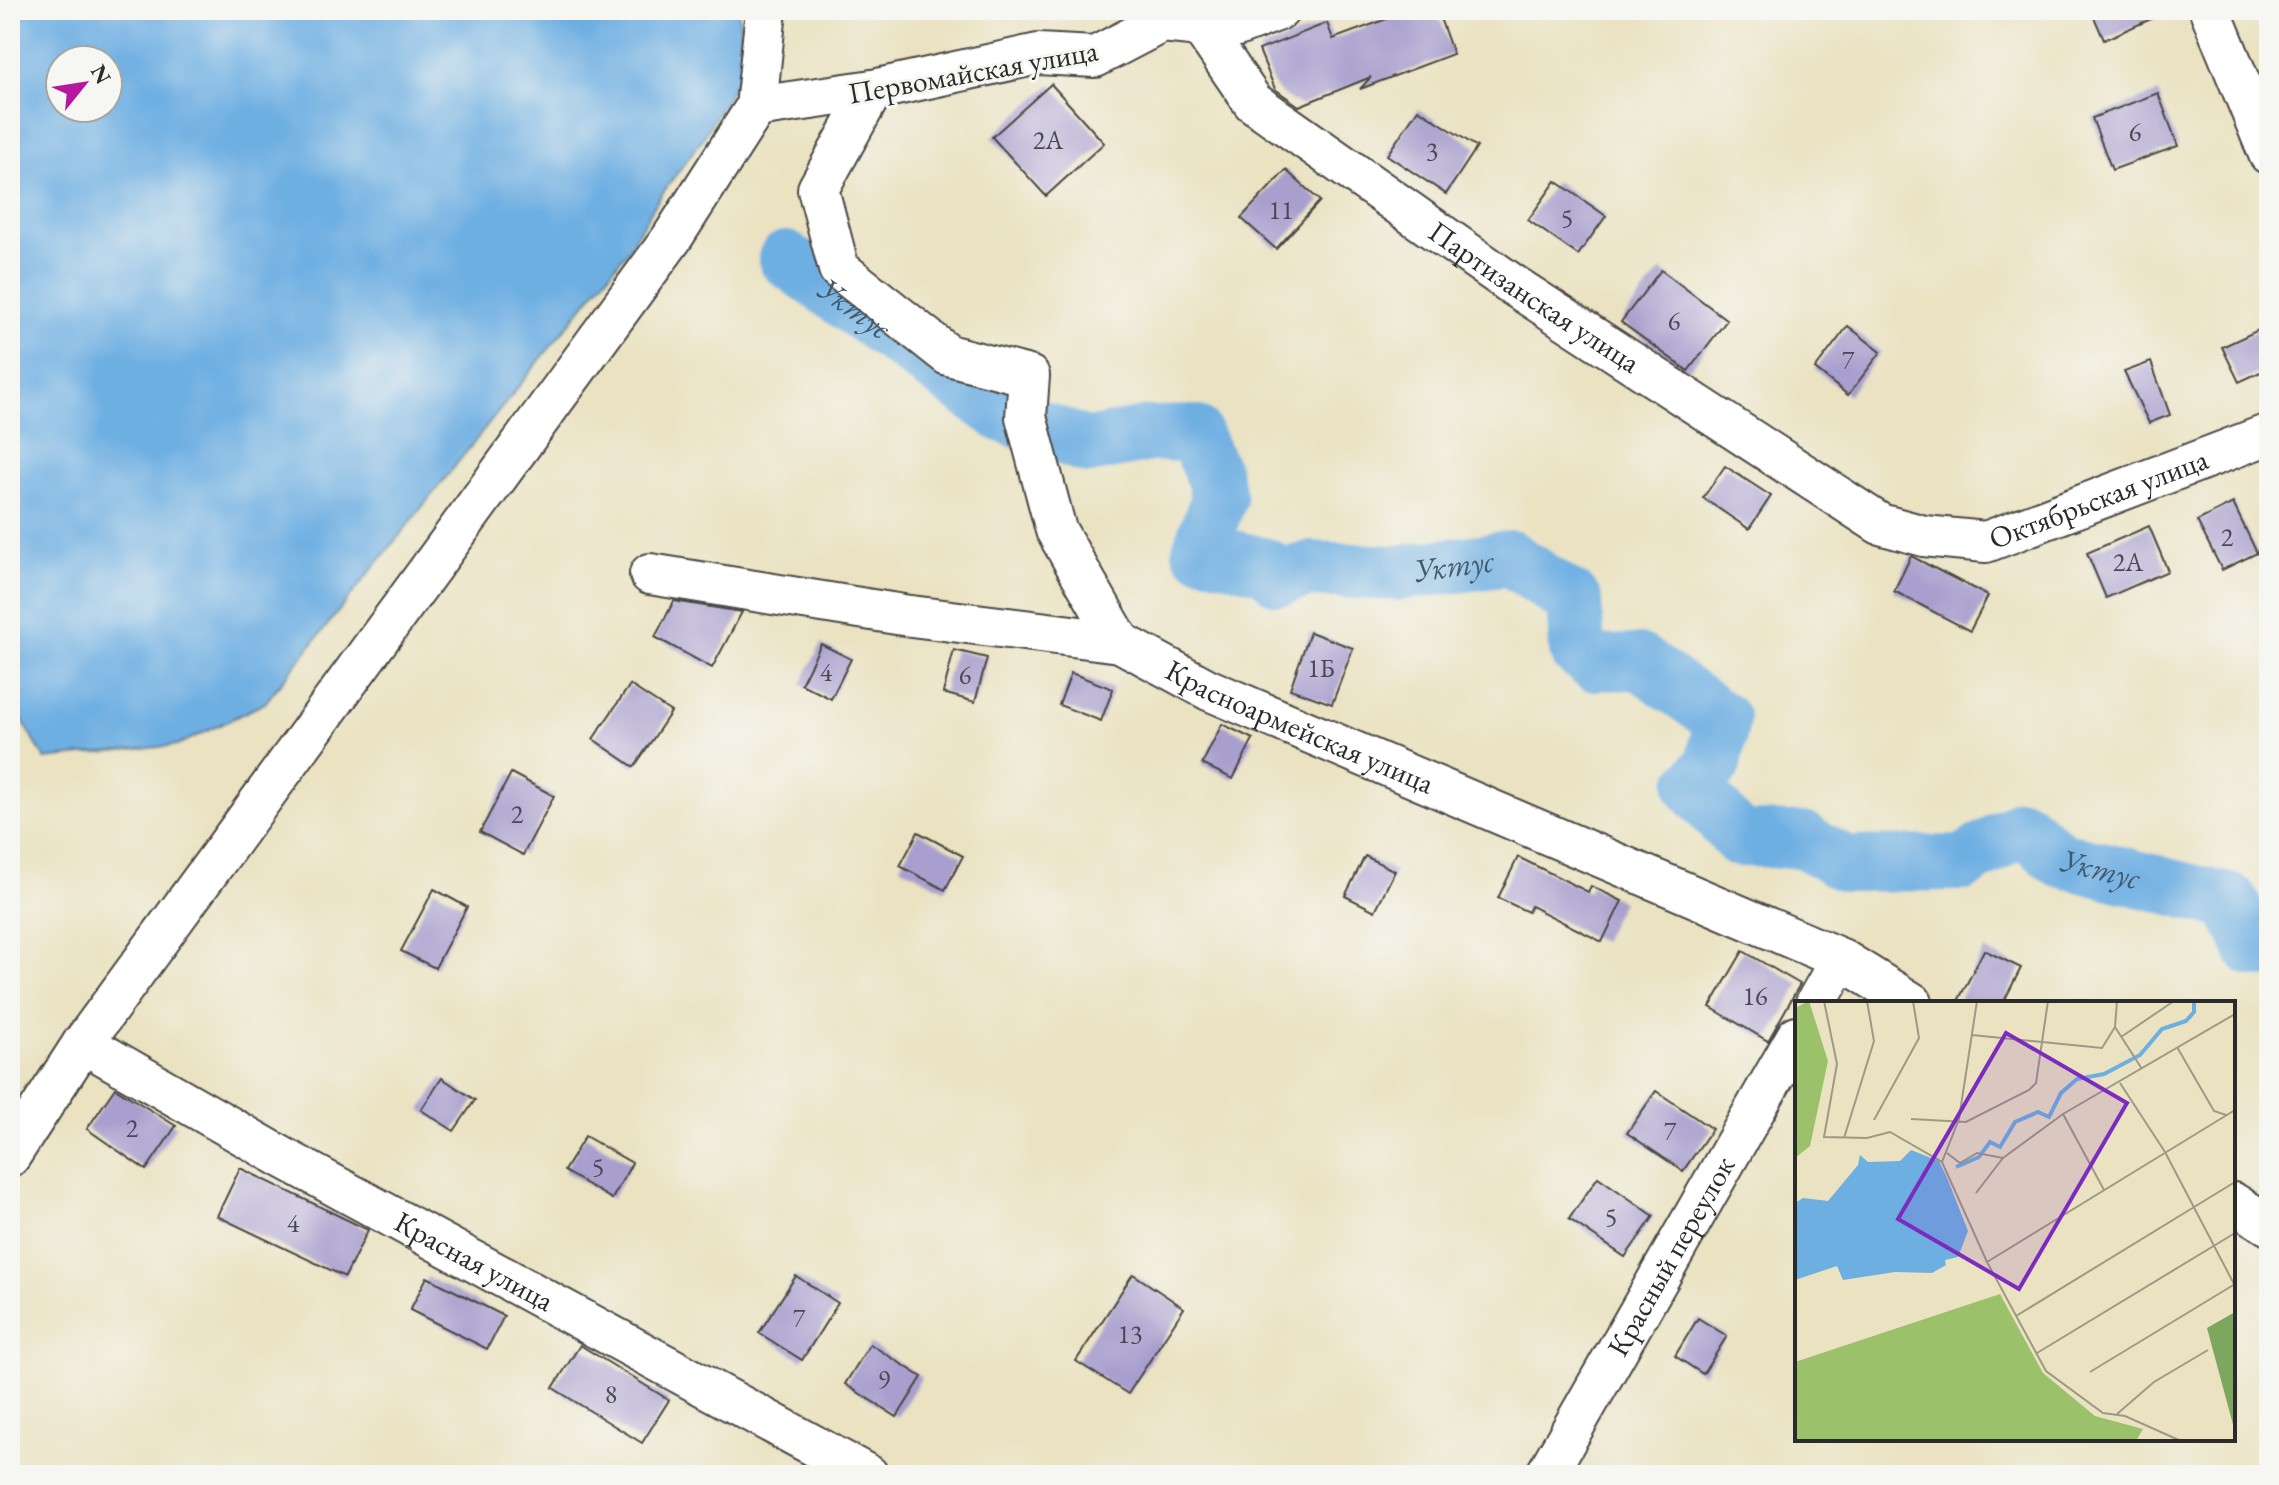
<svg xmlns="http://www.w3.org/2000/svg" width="2279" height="1485" font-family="'EB Garamond',serif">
<rect width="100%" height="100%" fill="#f6f6f2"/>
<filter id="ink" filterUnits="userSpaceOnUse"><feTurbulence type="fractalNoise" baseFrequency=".0125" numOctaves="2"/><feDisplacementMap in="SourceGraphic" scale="16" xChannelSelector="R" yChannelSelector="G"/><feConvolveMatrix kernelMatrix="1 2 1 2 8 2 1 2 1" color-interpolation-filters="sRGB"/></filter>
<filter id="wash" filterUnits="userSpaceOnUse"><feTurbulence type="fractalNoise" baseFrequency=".006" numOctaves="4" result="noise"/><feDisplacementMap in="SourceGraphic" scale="32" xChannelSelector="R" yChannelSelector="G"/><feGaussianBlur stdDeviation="1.8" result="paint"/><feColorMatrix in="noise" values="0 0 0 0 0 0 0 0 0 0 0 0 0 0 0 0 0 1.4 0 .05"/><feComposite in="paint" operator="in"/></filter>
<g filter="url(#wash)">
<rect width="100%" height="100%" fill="#eae2c1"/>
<path fill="#6eafe2" stroke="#4c6d86" stroke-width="2" fill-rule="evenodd" d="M10 10H738L745 65 703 138 661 195 625 254 265 703 178 745 45 759 10 700ZM60 60H108V108H60Z"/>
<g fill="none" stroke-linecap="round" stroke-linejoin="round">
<path stroke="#6eafe2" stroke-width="56" id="s1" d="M786 259 1002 414 1088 446 1149 434 1194 433 1213 475 1219 498 1200 550 1266 566 1279 578 1310 569 1397 573 1510 558 1574 601 1577 650 1593 663 1640 662 1722 720 1713 764 1693 787 1740 839 1803 840 1845 864 1963 863 2022 827 2060 859 2231 902 2253 949 2269 950"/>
</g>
<g id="blocks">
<g fill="#a99fce">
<polygon points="1411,10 1437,10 1453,54 1360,89 1371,77 1299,106 1275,89 1259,50 1327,23 1333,39"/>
<polygon points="2091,10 2171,10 2104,40"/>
<polygon points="1051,84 1104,143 1046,196 992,137"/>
<polygon points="2158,93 2178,146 2112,170 2092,118"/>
<polygon points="1418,109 1477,147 1446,194 1387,155"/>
<polygon points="1286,170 1320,201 1276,249 1241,218"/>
<polygon points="1556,181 1606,216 1578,255 1528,220"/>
<polygon points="1661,270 1727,320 1688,371 1621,322"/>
<polygon points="2269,325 2269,368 2239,382 2222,347"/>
<polygon points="1848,326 1881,352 1848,395 1815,369"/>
<polygon points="2151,362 2170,415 2149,423 2124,372"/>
<polygon points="1725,466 1771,496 1749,529 1703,498"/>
<polygon points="2233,503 2257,553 2222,570 2197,521"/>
<polygon points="2149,526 2168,571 2106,598 2087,553"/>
<polygon points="1911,556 1988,596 1970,631 1894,591"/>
<polygon points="674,601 742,612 712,668 655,637"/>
<polygon points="1310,632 1353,648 1332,704 1290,689"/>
<polygon points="821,644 851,659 831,699 801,684"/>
<polygon points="954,650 987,658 975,702 943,693"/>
<polygon points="1071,673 1113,689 1101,721 1059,705"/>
<polygon points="630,685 671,712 634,767 593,739"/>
<polygon points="1222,724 1253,739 1233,779 1202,764"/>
<polygon points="511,773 554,796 523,855 480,832"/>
<polygon points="918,832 963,856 945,890 900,866"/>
<polygon points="1365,856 1395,871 1375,911 1345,896"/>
<polygon points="1518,857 1588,892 1591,886 1622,901 1602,942 1531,906 1528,912 1498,898"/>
<polygon points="434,889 467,907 435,968 401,951"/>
<polygon points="1984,950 2021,968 2003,1003 1957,1003"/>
<polygon points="1743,951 1800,984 1768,1041 1710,1007"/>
<polygon points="442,1078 475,1100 454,1131 421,1110"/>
<polygon points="115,1088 176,1126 146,1170 87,1129"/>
<polygon points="1656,1091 1712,1129 1683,1171 1627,1133"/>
<polygon points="585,1136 632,1163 612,1199 564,1171"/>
<polygon points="240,1168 368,1230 345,1277 217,1216"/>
<polygon points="1598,1177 1654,1216 1625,1257 1569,1219"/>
<polygon points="1133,1274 1184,1308 1128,1394 1076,1361"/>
<polygon points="796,1276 838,1303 802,1360 759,1333"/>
<polygon points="427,1277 504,1316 487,1349 410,1310"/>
<polygon points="1698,1318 1727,1336 1703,1374 1675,1356"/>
<polygon points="870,1344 922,1377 897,1417 845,1384"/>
<polygon points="580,1345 669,1400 642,1443 553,1388"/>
</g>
</g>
</g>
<g filter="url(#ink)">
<use href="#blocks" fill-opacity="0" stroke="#484642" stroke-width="2"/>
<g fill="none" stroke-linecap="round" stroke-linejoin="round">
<defs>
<g id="minor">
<path id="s2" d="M1181 10 1201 26 1253 102 1513 285 1880 524 1924 536 1986 542 2269 434"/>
<polyline points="2210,10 2269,154"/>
<polyline points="873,90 818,189 839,269 948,355 1029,376 1026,417 1056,530 1120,642"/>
<polyline points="756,107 873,90 1038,54 1095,57 1162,22 1201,26 1237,26 1279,10"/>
<path id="s3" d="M650 574 903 615 1120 642 1209 690 1841 959 1912 1003"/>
<polyline points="1816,1003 1841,959"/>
<path id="s4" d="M83 1043 280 1156 868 1475"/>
<polyline points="10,1156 83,1043 672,238 756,107 766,10"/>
<polyline points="2233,1203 2269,1225"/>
<path id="s5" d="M1546 1475 1797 1036"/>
</g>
</defs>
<use href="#minor" stroke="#484642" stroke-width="44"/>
<use href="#minor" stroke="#fff" stroke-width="40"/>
</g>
</g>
<g text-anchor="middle" stroke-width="6" stroke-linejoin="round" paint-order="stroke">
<g font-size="26" fill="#4a4854">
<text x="2135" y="141">6</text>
<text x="1048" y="149">2А</text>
<text x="1432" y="160">3</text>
<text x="1281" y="219">11</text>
<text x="1567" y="227">5</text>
<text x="1674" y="330">6</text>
<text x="1848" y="369">7</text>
<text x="2227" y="546">2</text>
<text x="2128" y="571">2А</text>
<text x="1321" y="677">1Б</text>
<text x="826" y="681">4</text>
<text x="965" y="684">6</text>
<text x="517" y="823">2</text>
<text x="1755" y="1005">16</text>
<text x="132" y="1137">2</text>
<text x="1670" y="1140">7</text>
<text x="598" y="1176">5</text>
<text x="1611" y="1226">5</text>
<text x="293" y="1232">4</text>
<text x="799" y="1327">7</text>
<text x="1130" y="1343">13</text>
<text x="884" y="1389">9</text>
<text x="611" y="1403">8</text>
</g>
<g font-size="30" fill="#2b2b2b" stroke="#f6f6f2">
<text transform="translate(973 72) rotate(-10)" y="10">Первомайская улица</text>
<text dy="10" stroke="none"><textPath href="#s2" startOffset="460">Партизанская улица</textPath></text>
<text dy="10" stroke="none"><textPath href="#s2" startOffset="1102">Октябрьская улица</textPath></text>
<text dy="10" stroke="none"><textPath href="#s3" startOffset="674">Красноармейская улица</textPath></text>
<text dy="10" stroke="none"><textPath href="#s5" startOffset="252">Красный переулок</textPath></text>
<text dy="10" stroke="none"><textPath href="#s4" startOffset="448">Красная улица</textPath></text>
</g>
<g font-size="32" font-style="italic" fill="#42596b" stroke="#f6f6f2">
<text dy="11" stroke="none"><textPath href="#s1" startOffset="84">Уктус</textPath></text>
<text dy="11" stroke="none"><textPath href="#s1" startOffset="852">Уктус</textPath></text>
<text dy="11" stroke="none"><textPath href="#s1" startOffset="1738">Уктус</textPath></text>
</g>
</g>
<g transform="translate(1795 1001)">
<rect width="440" height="440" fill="#eae2c1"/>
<path d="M14 0 33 60 15 145 0 157V7ZM205 293 248 372 300 415 348 428 341 440H0V361Z" fill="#9cc16b"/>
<path d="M440 311V431L412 327Z" fill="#7da75f"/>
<path d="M116 149 144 160 153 179 173 230 163 256 150 259 151 264 137 272 100 271 48 279 42 265 0 279V202L8 197 33 200 63 164 65 154 73 161 105 160Z" fill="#6eafe2"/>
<path fill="none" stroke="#6eafe2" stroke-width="4" d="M161 166 184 156 195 141 205 146 220 121 243 111 254 116 266 92 282 78 309 73 345 54 367 28 391 20 399 11V0"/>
<path fill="none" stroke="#9e9985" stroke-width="2" d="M29 0 42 63 29 136 72 137 95 131 147 161 192 261 251 370 308 412 330 415 386 440M322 0 320 26 347 68M177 34 307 47 320 26M326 36 379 0M382 46 419 110 431 114M325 82 370 151 439 283M268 113 309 189M116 118 171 121 234 89 241 82 253 0M79 119 124 37 118 0M49 137 79 40 72 0M152 152 165 162 182 152 208 157M147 161 164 118 182 0M181 192 208 157 268 113 440 13M192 261 440 109M221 315 440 181M242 352 440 232M295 371 440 283M322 413 359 381 413 349"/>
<path fill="#7b2cbf" fill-opacity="0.15" stroke="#7b2cbf" stroke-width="4" d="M211 32 332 102 224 288 103 218Z"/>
<rect width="440" height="440" fill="none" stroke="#2b2b2b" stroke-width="4"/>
</g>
<rect width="2279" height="1485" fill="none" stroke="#f6f6f2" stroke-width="40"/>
<g transform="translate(84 84) rotate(60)"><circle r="38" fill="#f6f6f2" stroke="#a5a5a2" stroke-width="2"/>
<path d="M0-6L14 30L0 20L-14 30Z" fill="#b5179e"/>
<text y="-12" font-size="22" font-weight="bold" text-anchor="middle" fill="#2b2b2b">N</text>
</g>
</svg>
